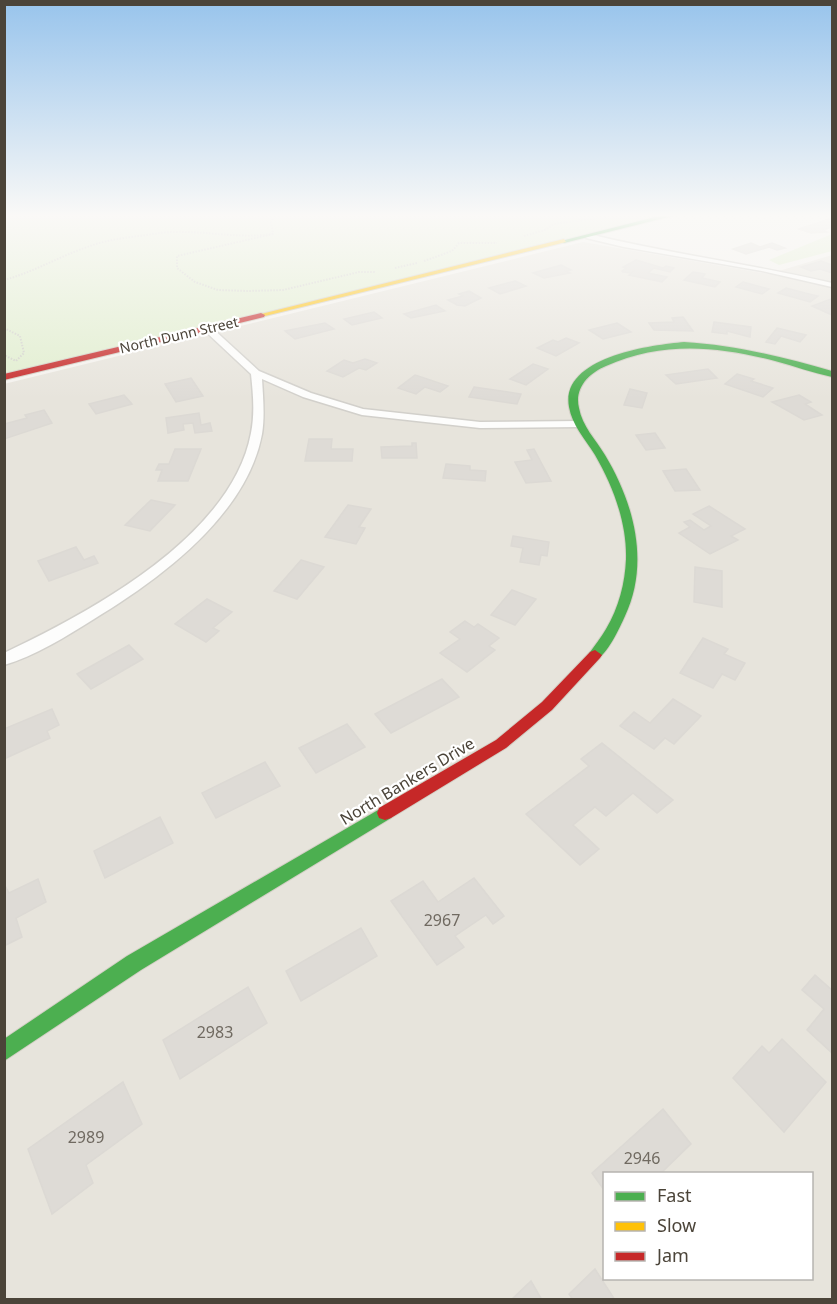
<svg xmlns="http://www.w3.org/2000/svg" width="837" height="1304" font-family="'Noto Sans',sans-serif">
<rect width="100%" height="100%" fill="#f4f2ee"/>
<path fill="#e7e4dc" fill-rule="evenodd" d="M583 242 769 274 832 255V1299H5L4 384ZM604 1174H812V1278H604Z"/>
<g fill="#e1eecf">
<polygon points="4,216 669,216 5,377"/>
<polygon points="832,234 832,251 779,265 769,260"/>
</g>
<g fill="#dedbd6" stroke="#dcd9d4" stroke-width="1.5">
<polygon points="832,218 832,227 823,230 827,232 811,233 799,229"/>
<polygon points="751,243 760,247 772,243 785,248 777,250 769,247 746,254 733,249"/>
<polygon points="636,260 663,268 666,266 674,268 670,272 654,268 648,273 667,277 662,282 629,275 635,270 631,273 623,272 622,271 626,268 623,267"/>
<polygon points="821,261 832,265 832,273 820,269 811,271 801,267"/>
<polygon points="561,265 571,270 566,271 570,273 544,278 533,273"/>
<polygon points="693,272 705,274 702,278 720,282 715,287 684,280"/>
<polygon points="515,281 526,286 500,294 489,288"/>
<polygon points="743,282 769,289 762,294 736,287"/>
<polygon points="786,288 805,293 818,296 810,302 778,293"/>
<polygon points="469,291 481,298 465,306 457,305 448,300 463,296 459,294"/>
<polygon points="831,299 832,315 812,306"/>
<polygon points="436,305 445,311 411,318 404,314"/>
<polygon points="374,312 382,318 352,325 344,319"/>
<polygon points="683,317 693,331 654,330 649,323 674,322 672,318"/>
<polygon points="714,322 751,327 750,337 727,331 727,334 712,332"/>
<polygon points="325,323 334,329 295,339 285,331"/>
<polygon points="617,323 631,332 603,339 589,330"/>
<polygon points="777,328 806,335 800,342 781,336 775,344 766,342"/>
<polygon points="566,338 579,343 556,356 537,348 553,340 558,342"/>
<polygon points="365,359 377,363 366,370 359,368 343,377 327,371 344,360 353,363"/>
<polygon points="533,364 548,369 526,385 510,379"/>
<polygon points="708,369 717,378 676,384 666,375"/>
<polygon points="737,374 754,379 751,381 773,388 763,397 725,384"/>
<polygon points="415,375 448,386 440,392 425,387 416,394 398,388"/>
<polygon points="191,378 203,396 176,402 165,384"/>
<polygon points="474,387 521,394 517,404 469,397"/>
<polygon points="630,389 647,393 642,408 624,405"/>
<polygon points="124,395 132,404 96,414 89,404"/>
<polygon points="799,395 811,402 805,404 822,415 804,420 772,402"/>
<polygon points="44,410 52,423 4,439 4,424 27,418 25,415"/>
<polygon points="199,413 201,425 210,423 212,431 195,433 193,423 183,424 184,430 168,433 166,418"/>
<polygon points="655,433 665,448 646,450 636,435"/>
<polygon points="309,439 332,439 331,449 353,449 352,461 305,461"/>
<polygon points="412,443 416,443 417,458 382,458 381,447 412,446"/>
<polygon points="175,449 201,449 188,481 158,481 162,470 156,470 159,464 169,464"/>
<polygon points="534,449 551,481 526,483 515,462 532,460 527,450"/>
<polygon points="446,464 470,466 470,470 486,471 485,481 443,478"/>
<polygon points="686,469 700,490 675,491 663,471"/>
<polygon points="151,500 175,505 150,531 125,525"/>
<polygon points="348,505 371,509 359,527 365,528 356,544 325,537"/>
<polygon points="709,506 745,529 731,536 738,540 710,554 679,533 690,527 684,522 690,520 704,530 711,526 693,514"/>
<polygon points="513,536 549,542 547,556 541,555 539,565 520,562 523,548 511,546"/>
<polygon points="76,547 84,560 94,556 98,563 49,581 38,561"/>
<polygon points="301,560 324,567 297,599 274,591"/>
<polygon points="695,567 722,571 722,607 694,602"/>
<polygon points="512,590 536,599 515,625 491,615"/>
<polygon points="207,599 232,612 213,628 219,631 206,642 175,624"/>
<polygon points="465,621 474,627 478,624 499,638 489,646 495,650 467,672 440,653 460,639 450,632"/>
<polygon points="703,638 728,649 724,654 745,663 735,680 722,674 713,688 680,673"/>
<polygon points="129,645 143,659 91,689 77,674"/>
<polygon points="442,679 459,697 391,733 375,714"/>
<polygon points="673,699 701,716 674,744 665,738 654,749 620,726 634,712 650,723"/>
<polygon points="52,709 59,725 47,731 50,738 6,758 4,729"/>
<polygon points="347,724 365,747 316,773 299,748"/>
<polygon points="602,743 673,800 657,813 633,793 606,816 595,807 573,825 599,849 580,865 526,814 589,766 581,759"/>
<polygon points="265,762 280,786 216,818 202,793"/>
<polygon points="160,817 173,843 105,878 94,851"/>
<polygon points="474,878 504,916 493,924 486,915 455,936 464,947 437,965 391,901 423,881 438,902"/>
<polygon points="38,879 46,902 16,918 22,937 4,946 4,884 9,893"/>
<polygon points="361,928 377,956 301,1001 286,971"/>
<polygon points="815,975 832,990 832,1053 807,1030 824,1009 802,990"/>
<polygon points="248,987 267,1023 180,1079 163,1040"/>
<polygon points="782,1039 826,1082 784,1132 733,1078 762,1046 769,1053"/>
<polygon points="123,1082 142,1124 86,1165 93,1183 52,1214 28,1149"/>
<polygon points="663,1109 691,1144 660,1174 604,1174 604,1190 592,1173"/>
<polygon points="595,1269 615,1300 573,1300 569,1294"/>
<polygon points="531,1281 542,1300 511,1300"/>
</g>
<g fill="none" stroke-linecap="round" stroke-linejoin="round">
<defs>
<g id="street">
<path d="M589 234C669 254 752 264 832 283V287L762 271 624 247 586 238Z"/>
<path d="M205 327H211L259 371 311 393 363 409 480 422 579 421 584 424 579 427 480 428 362 415 303 397 262 379C263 397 265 416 262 434 247 515 160 579 94 619 67 636 35 656 4 665V653C91 612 232 536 251 433 255 413 253 393 251 374L205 331Z"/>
</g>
<g id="fast">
<polygon points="659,216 672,216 564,243 561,241"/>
<path d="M684 342C735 345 783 357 832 371V377C813 373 794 366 775 361 717 346 662 341 606 366 589 373 574 388 579 408 582 426 596 440 605 455 634 503 650 563 625 616 620 627 607 656 595 660L588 655C594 646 601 638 606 629 619 607 625 583 626 559 627 523 613 486 595 455 585 439 572 425 569 407 560 357 651 345 684 342Z"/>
<polygon points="385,806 391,808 393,813 391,818 141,970 4,1061 4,1039 127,956"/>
</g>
<polygon id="slow" points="564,239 566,242 261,317 257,315"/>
<g id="jam">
<polygon points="261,313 265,315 264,317 4,380 4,374"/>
<polygon points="595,650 602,655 600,658 552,710 506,748 391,818 385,820 379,818 377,813 379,808 496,740 542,702 590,652"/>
</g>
</defs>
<use href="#street" stroke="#d2d0cb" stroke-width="3"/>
<use href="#fast" stroke="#d3cfc5" stroke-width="2"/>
<use href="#slow" stroke="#d3cfc5" stroke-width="2"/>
<use href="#jam" stroke="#d3cfc5" stroke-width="2"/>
<g stroke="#d3d2cc" stroke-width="2" stroke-dasharray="1.5 1.5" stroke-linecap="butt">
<polyline points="273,234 177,256 177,268 195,282 218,290 247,291 283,290 359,272 376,272"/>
<polyline points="524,236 545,230 554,224 606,217"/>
<polyline points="424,261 452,251 459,243 497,243"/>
<polyline points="395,268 417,263"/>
<path d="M4 280C34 272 60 256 90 246 109 239 133 237 153 234 193 227 233 240 273 234L271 222 276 216"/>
<polyline points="4,328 20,336 24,353 16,361 4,355"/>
</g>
<use href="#street" fill="#fdfdfc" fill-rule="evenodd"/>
<use href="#fast" fill="#4caf50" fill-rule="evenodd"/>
<use href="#slow" fill="#ffc107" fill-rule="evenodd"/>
<use href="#jam" fill="#c62828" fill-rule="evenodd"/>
</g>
<linearGradient id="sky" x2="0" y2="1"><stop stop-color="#98c4ec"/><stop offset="0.54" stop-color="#faf9f7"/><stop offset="1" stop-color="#faf9f7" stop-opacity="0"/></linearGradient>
<rect width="837" height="399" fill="url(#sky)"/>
<g text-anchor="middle" stroke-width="4.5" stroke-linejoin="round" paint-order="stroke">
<g font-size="14" fill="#4b4439" stroke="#fff">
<text transform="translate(179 335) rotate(-13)" y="5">North Dunn Street</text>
</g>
<g font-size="16" fill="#4b4439" stroke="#fff">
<text transform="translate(407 781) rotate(-31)" y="6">North Bankers Drive</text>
</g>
<g font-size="16" fill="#706a61">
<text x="442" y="926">2967</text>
<text x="215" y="1038">2983</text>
<text x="86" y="1143">2989</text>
<text x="642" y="1164">2946</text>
</g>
</g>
<rect width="837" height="1304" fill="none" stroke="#4b4439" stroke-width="12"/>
<rect x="603" y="1172" width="210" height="108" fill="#ffffff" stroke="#b7b4b0" stroke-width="1.5"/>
<rect x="615" y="1192" width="30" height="9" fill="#4caf50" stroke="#b7b4b0" stroke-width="1.5"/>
<text x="657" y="1202" font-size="18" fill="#4b4439">Fast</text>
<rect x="615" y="1222" width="30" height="9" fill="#ffc107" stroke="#b7b4b0" stroke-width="1.5"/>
<text x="657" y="1232" font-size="18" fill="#4b4439">Slow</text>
<rect x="615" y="1252" width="30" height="9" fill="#c62828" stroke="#b7b4b0" stroke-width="1.5"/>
<text x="657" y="1262" font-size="18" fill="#4b4439">Jam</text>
</svg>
